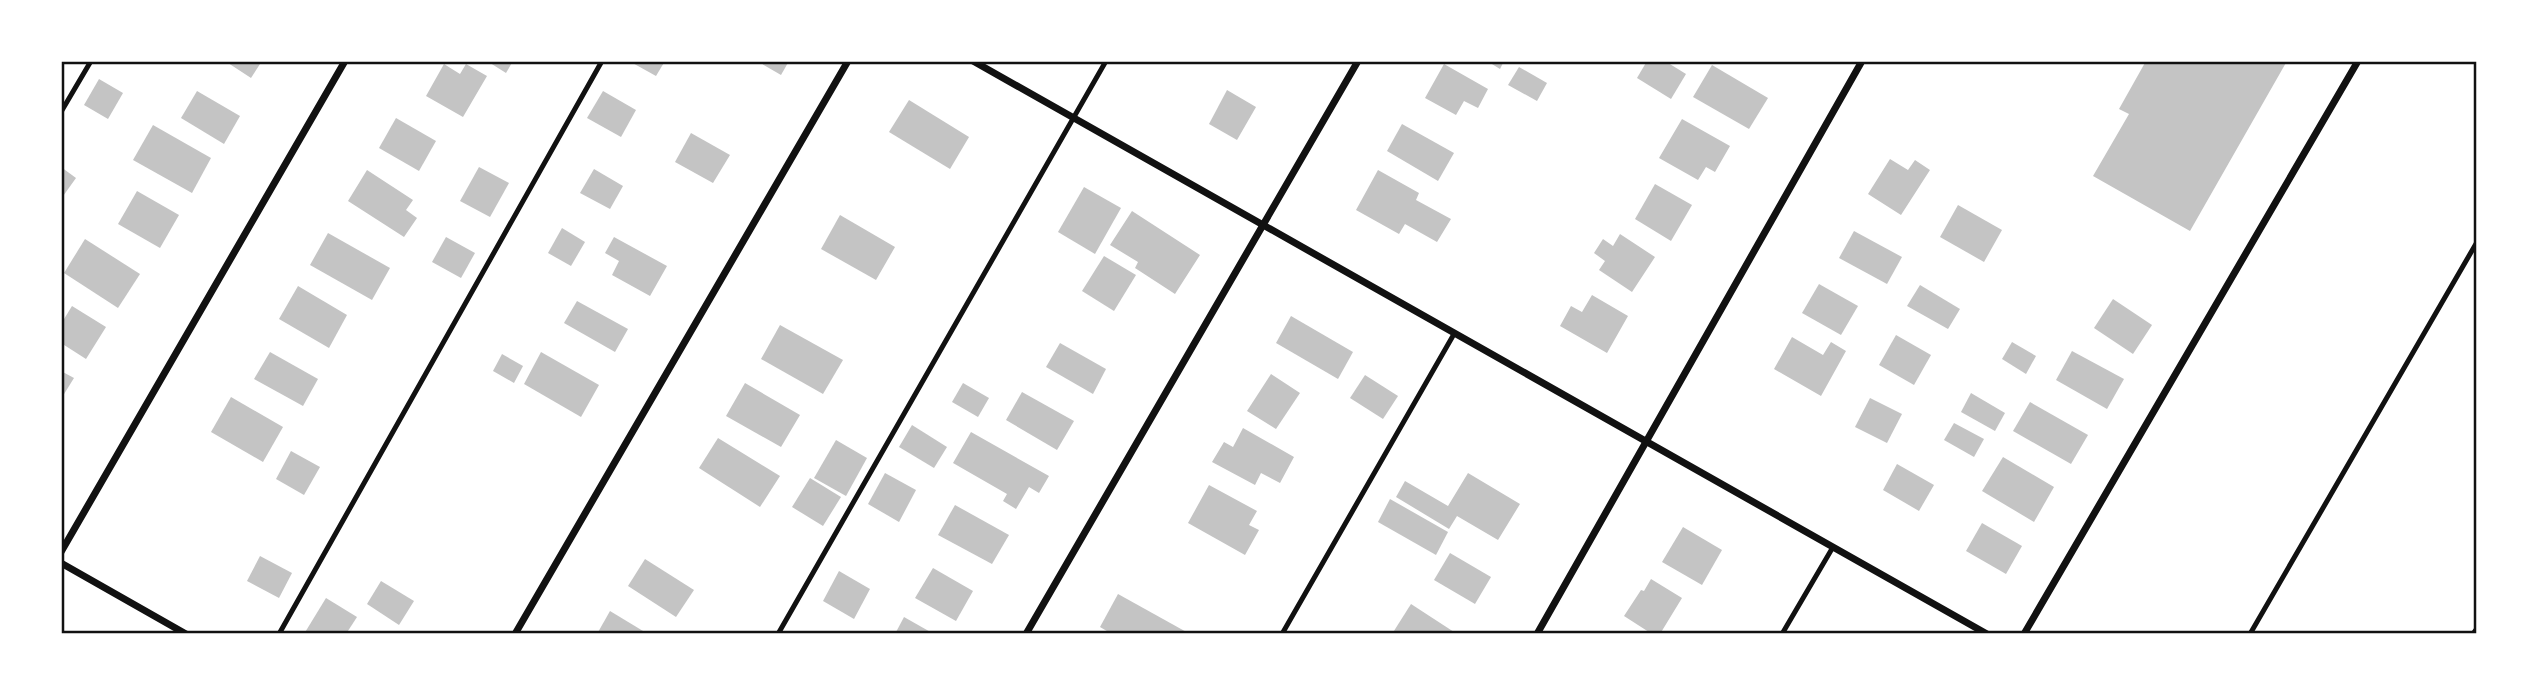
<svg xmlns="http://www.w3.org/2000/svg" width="2538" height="695" font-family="'Noto Serif',serif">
<rect width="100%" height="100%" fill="#fff"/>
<g fill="#c4c4c4">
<polygon points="225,61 262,61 251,78"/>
<polygon points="487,61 513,61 506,73"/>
<polygon points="629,61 665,61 656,76"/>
<polygon points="757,61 789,61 781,75"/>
<polygon points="1487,61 1504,61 1500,69"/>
<polygon points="1647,61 1665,61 1686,74 1671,99 1637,78"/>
<polygon points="2146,61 2287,61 2190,231 2093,176 2129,114 2119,109"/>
<polygon points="444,64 460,74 466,64 487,76 463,117 426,96"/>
<polygon points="1444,64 1488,89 1478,108 1464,101 1456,115 1425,98"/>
<polygon points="1712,65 1768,98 1749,129 1693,97"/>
<polygon points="1519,67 1547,83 1537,101 1508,85"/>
<polygon points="99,79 123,93 108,119 84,105"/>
<polygon points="1227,90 1256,107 1237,140 1209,124"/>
<polygon points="197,91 240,116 224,144 181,118"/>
<polygon points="603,91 636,110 621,137 587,118"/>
<polygon points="909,100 969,137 950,169 889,132"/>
<polygon points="396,118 436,141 419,171 379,148"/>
<polygon points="1682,119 1730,146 1715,172 1706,167 1698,180 1659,158"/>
<polygon points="1402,124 1454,153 1438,181 1387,151"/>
<polygon points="153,125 211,158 192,193 133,160"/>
<polygon points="691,133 730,155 713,183 675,162"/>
<polygon points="1890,159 1908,170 1915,160 1930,170 1901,215 1868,194"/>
<polygon points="61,167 76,178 61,199"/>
<polygon points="479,167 509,183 490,217 460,201"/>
<polygon points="594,169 623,186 610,209 580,193"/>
<polygon points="367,170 413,200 406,210 417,218 404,237 348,201"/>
<polygon points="1378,170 1419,193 1416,200 1451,219 1437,242 1405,224 1399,234 1356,210"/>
<polygon points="1655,184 1692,205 1671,241 1635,219"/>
<polygon points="1084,187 1121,208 1095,254 1058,232"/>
<polygon points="137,191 179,215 160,248 118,224"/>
<polygon points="1958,205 2002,230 1984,262 1940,237"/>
<polygon points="1132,211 1200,255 1175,294 1135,268 1138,262 1110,245"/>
<polygon points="840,215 895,247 876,280 821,249"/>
<polygon points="562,228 585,242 571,266 548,253"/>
<polygon points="1854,231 1902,257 1887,284 1839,258"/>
<polygon points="328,233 390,268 372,300 310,265"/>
<polygon points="1620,234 1655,257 1632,292 1599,270 1605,261 1594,253 1603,239 1613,246"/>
<polygon points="446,237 475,253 461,278 432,262"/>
<polygon points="614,237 667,266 650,296 612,275 619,261 605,253"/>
<polygon points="85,239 140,274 118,308 64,273"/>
<polygon points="1104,256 1136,275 1114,311 1082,291"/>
<polygon points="1819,284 1858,306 1841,335 1802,313"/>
<polygon points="1920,285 1960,309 1948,329 1907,306"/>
<polygon points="298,286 347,315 329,348 279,319"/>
<polygon points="1592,295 1628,316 1607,353 1560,326 1571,306 1582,312"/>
<polygon points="2113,299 2152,325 2133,354 2094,328"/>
<polygon points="577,301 628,329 615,352 564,323"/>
<polygon points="72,306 106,327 86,359 61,343 61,324"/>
<polygon points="1291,316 1353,352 1338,379 1276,343"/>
<polygon points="780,325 843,360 823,394 761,359"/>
<polygon points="1896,335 1931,355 1914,385 1879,365"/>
<polygon points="1792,337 1823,355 1831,342 1846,351 1821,396 1774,369"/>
<polygon points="2012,342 2036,356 2026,374 2002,359"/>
<polygon points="1060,343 1106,369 1093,394 1046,367"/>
<polygon points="2072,351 2124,379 2107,409 2056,380"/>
<polygon points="270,352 318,379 303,406 254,379"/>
<polygon points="541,352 599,385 581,417 524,384"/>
<polygon points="502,354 523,366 514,383 493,371"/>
<polygon points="61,371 74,378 61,399"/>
<polygon points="1271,374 1300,393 1276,429 1247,411"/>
<polygon points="1365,375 1398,396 1383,419 1350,398"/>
<polygon points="745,383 800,415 781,447 726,416"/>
<polygon points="963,383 989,398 978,417 952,402"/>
<polygon points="1022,392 1074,421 1057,450 1006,420"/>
<polygon points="1971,393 2005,413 1995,431 1961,412"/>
<polygon points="231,397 283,427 263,462 211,432"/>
<polygon points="1870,398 1902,414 1887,443 1855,427"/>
<polygon points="2030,402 2088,435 2071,464 2013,431"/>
<polygon points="1954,423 1984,439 1974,457 1944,440"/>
<polygon points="912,425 947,447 934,468 899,447"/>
<polygon points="1243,428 1294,457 1280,483 1261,473 1255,485 1212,462 1224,442 1233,447"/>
<polygon points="971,432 1049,476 1039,493 1029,487 1016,509 1003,501 1007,494 953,463"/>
<polygon points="718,438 780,476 760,507 699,468"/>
<polygon points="836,440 867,458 846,496 814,478"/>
<polygon points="291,451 320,467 304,495 276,479"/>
<polygon points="2003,457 2054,487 2034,522 1982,491"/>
<polygon points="1897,464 1934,485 1919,511 1883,490"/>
<polygon points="885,473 916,490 899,522 868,504"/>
<polygon points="1468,473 1520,504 1498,540 1457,516 1449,529 1396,497 1405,481 1448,506"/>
<polygon points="810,478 841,497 823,526 792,507"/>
<polygon points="1209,485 1257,511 1249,525 1259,530 1245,555 1188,523"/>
<polygon points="1390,499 1448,532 1436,555 1378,522"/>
<polygon points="955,505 1009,535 992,564 938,535"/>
<polygon points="1982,523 2022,546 2006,574 1966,551"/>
<polygon points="1683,527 1722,550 1702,585 1662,562"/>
<polygon points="1450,553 1491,577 1475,604 1434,580"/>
<polygon points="260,556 292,573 279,598 247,581"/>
<polygon points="645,559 694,590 676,617 628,586"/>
<polygon points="933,568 973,591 956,621 915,598"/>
<polygon points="839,571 870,589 854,619 823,601"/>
<polygon points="1651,579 1682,598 1660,634 1652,634 1624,616 1641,590 1644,591"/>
<polygon points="381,581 414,601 399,625 367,604"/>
<polygon points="1118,594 1190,634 1112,634 1100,627"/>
<polygon points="326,598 357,617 346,634 304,634"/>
<polygon points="1411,604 1454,632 1453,634 1392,634"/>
<polygon points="610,611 648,634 597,634"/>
<polygon points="904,617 934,634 895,634"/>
</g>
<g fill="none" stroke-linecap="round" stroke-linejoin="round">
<g stroke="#111" stroke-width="5">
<polyline points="61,112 91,61"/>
<polyline points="279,634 602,61"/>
<polyline points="778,634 1106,61"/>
<polyline points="1282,634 1454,334"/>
<polyline points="1782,634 1833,547"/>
<polyline points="2250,634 2477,242"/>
</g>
<g stroke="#111" stroke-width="7">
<polyline points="973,61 1987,634"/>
<polyline points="61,552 345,61"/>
<polyline points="61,563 186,634"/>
<polyline points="515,634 848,61"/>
<polyline points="1026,634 1358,61"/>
<polyline points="1537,634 1862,61"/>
<polyline points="2024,634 2358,61"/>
<polyline points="2474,634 2477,630"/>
</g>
</g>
<rect width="2538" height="695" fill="none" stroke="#ffffff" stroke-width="126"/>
<rect x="63" y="63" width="2412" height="569" fill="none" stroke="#111" stroke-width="2.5"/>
</svg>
